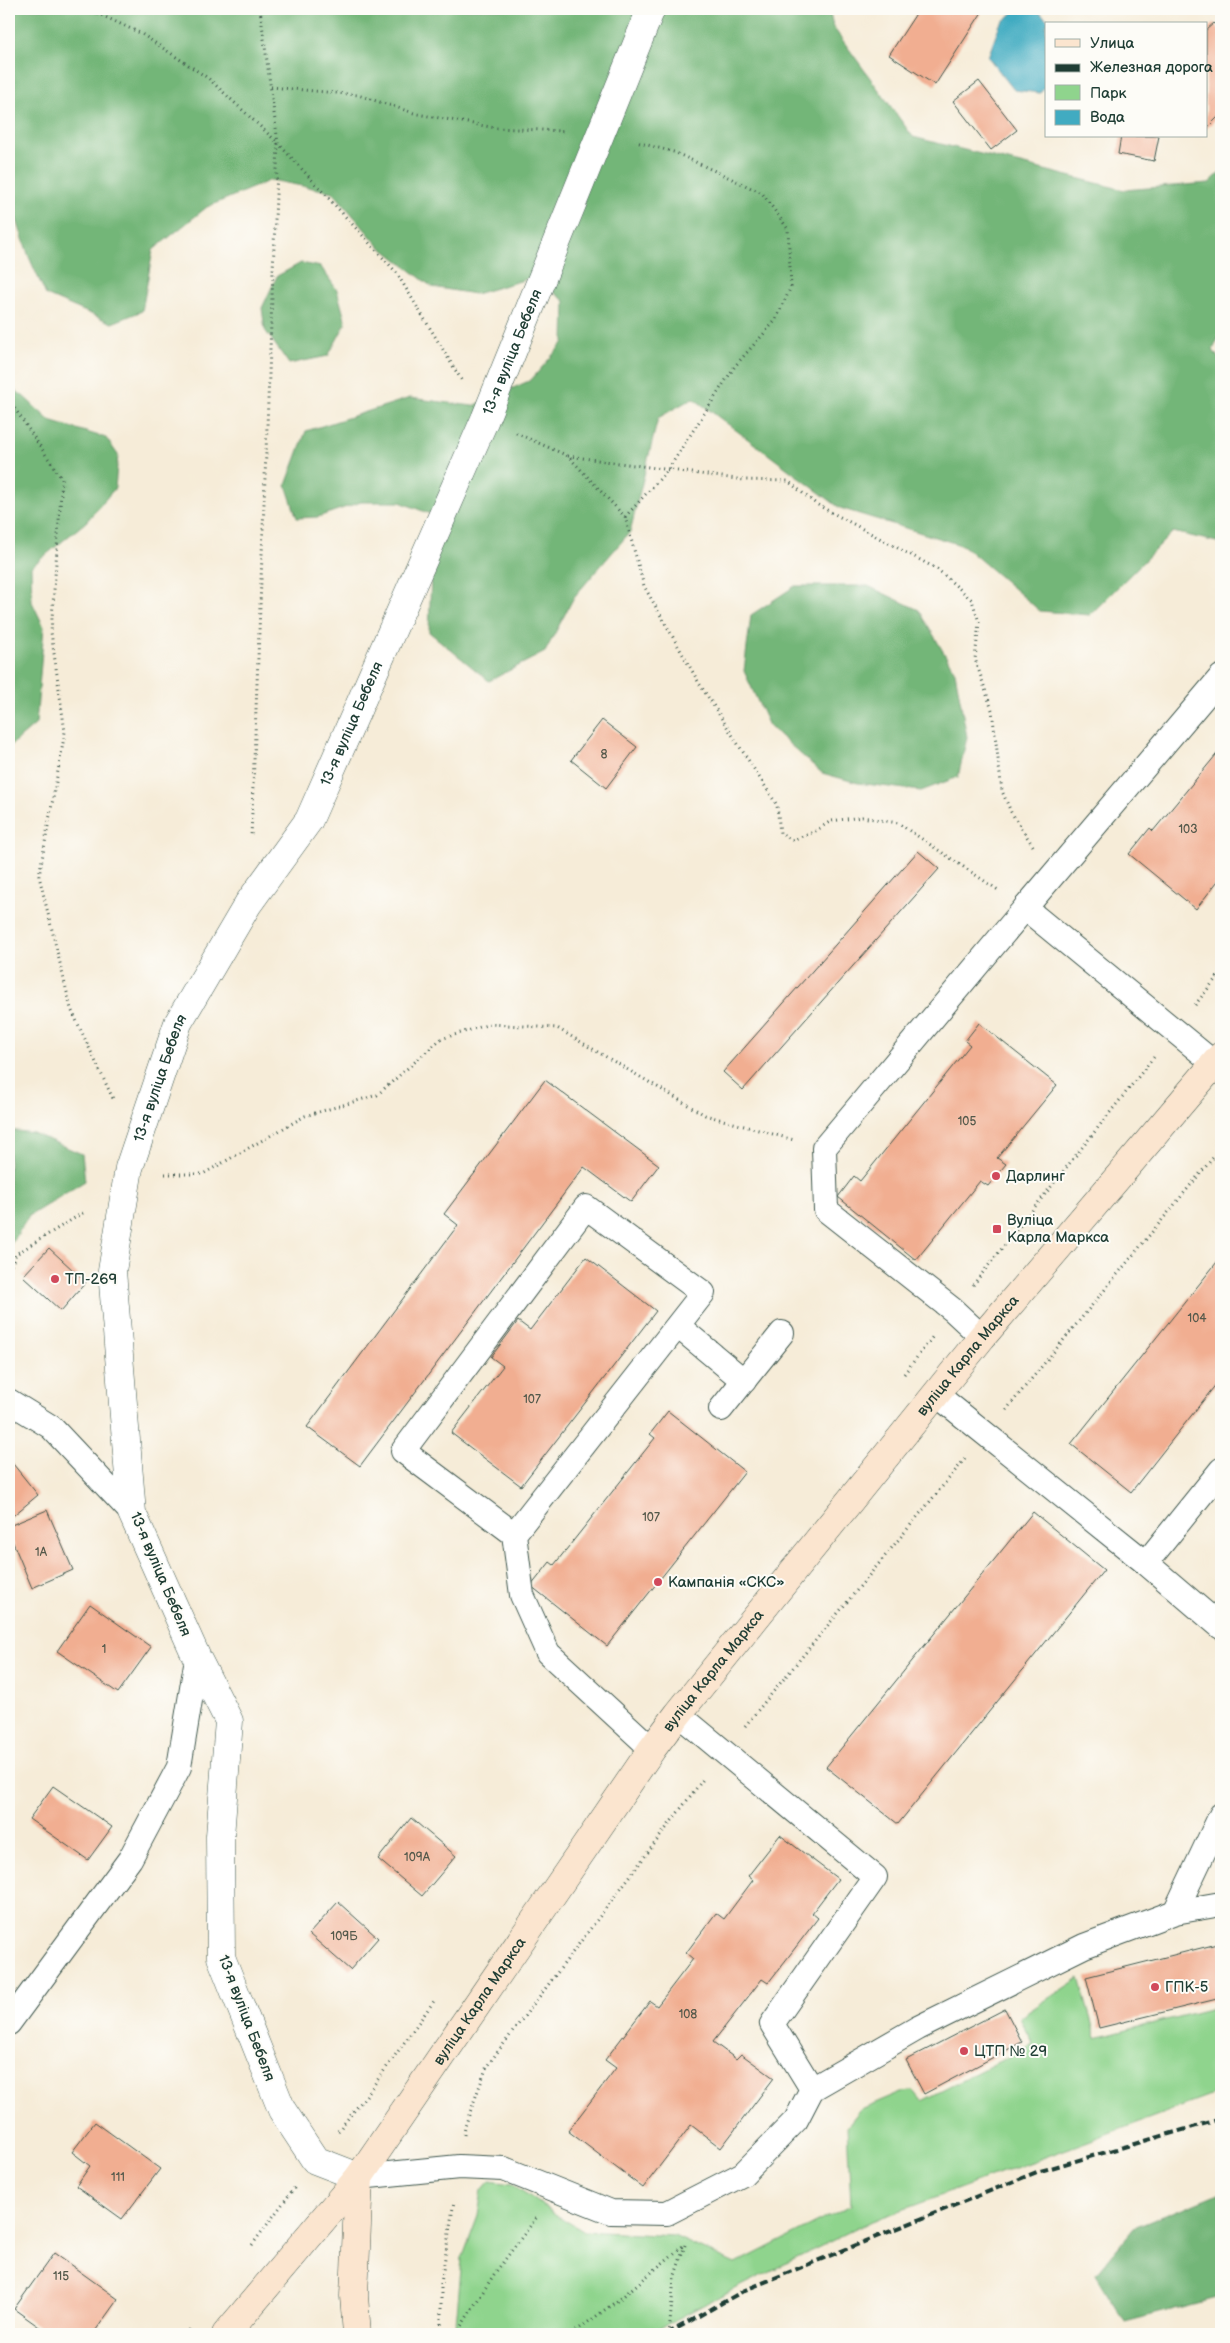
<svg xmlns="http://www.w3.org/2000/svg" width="1230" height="2343" font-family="'Balsamiq Sans',sans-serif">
<rect width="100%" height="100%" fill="#fdfcf7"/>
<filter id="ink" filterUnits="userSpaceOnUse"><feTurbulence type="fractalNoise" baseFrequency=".02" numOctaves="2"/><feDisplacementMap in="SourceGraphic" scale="10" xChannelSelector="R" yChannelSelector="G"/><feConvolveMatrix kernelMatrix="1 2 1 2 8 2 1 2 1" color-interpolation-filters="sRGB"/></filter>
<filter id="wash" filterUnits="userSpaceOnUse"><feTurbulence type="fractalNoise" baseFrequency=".0096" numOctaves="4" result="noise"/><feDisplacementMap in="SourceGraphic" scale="20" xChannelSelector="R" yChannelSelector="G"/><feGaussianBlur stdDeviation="1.12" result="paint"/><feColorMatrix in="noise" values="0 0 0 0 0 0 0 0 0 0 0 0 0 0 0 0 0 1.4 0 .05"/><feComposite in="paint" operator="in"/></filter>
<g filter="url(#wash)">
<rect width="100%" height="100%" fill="#f6ecd8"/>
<polygon fill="#8fd48d" stroke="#578860" points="1079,1978 1096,2038 1221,2006 1221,2092 872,2221 722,2295 649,2334 455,2334 462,2259 478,2216 482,2190 490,2181 512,2184 558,2216 583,2231 674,2236 735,2264 851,2205 847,2126 861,2109 901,2092 914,2091 922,2101 1033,2044 1019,2018"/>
<g fill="#73b678" stroke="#497a56">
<polygon points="9,9 829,9 833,27 913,137 1124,190 1209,183 1221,172 1221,332 1213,350 1221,362 1221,543 1173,532 1090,615 1040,611 964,546 840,508 693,398 658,418 630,532 574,597 545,652 489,681 429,632 433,515 400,502 361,502 318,517 297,518 286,485 306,431 410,398 473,406 531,380 564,342 565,301 534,277 475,294 432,287 378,245 333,192 271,180 207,207 153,250 142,311 112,323 46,295 29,257 12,205 9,205"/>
<polygon points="301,263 321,267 337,290 346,323 328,356 289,364 265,330 262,308 277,276"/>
<polygon points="9,387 22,395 50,421 106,438 118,455 115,488 86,522 31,567 32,602 44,627 36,724 9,747"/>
<polygon points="795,586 868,586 919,610 955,672 967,737 958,777 921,791 858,783 822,773 769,726 744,671 751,615"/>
<polygon points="9,1130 33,1133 82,1154 85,1181 29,1216 9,1247"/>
<polygon points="1221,2192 1221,2297 1125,2322 1096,2274 1134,2228"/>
</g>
<polygon fill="#41abc1" stroke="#30747a" points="1017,9 1038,11 1053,24 1046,24 1046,85 1040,93 1014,90 988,57 1000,24"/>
<g id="blocks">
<g fill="#f1ae91">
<polygon points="919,9 984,9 935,85 889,55"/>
<polygon points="1214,23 1221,31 1221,114 1206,129 1206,30"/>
<polygon points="979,81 1017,130 991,150 953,101"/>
<polygon points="1121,136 1159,136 1154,161 1118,154"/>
<polygon points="602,720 637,747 606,788 571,760"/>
<polygon points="1221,749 1221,877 1196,909 1129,854 1150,828 1153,831"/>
<polygon points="918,851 939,869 743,1090 723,1072"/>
<polygon points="979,1023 1057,1085 997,1158 1006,1164 988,1186 980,1181 916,1260 838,1197 854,1176 860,1181 970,1045 965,1041"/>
<polygon points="545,1080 659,1165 631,1202 584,1167 360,1466 307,1427 458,1225 444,1214"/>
<polygon points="49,1248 86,1282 61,1311 23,1276"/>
<polygon points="586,1257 656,1311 521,1486 451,1433 503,1366 491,1357 518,1321 530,1330"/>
<polygon points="1221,1257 1221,1378 1131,1492 1071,1444"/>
<polygon points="668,1411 745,1472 607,1646 531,1586 550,1562 554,1565 655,1438 650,1434"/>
<polygon points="9,1459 38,1495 9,1519"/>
<polygon points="47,1510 73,1570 32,1588 9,1533 9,1526"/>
<polygon points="1033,1512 1104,1570 898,1824 826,1767"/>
<polygon points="90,1604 151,1647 118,1693 57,1651"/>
<polygon points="53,1786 112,1827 88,1860 29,1819"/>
<polygon points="411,1818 456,1856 422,1896 378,1859"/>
<polygon points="780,1835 838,1879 812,1913 818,1918 789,1956 768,1983 762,1979 713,2042 736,2059 741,2054 774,2078 721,2148 691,2125 643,2188 568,2131 616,2068 605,2060 650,2001 657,2006 693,1959 686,1953 716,1913 724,1919 753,1880 748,1876"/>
<polygon points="338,1902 378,1938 350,1970 309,1934"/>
<polygon points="1221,1943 1221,1998 1099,2028 1086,1977"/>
<polygon points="1005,2009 1022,2042 924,2094 906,2060"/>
<polygon points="95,2122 160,2169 122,2219 76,2186 90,2166 72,2152"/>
<polygon points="54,2253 118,2299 93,2334 49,2334 14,2309"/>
</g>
</g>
</g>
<g filter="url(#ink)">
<use href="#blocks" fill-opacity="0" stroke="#3f574d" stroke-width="1"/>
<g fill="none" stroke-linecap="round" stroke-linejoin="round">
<defs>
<g id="service">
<polyline points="1215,1064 1025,908 1221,677"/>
<polyline points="678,1326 744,1381"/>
<polyline points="982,1337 953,1310 826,1210 824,1148 1025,908"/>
<polyline points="937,1395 1146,1563 1221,1627"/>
<polyline points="9,1401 51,1427 132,1513"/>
<polyline points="721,1409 782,1333"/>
<polyline points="514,1534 703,1293 586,1207 403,1451 514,1534 522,1595 548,1653 652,1749"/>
<polyline points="1146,1563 1221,1470"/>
<polyline points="1175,1912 1221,1815"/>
<polyline points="9,2023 130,1859 179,1767 197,1658"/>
<polyline points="812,2089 918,2028 1084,1946 1175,1912 1221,1904"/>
<polyline points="359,2177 459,2167 504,2169 611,2212 667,2213 743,2174 796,2120 812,2089 772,2024 875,1877 678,1714"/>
</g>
<g id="minor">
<path id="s1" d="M359 2177 315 2160 282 2110 221 1957 220 1836 229 1721 197 1658 132 1513 112 1271 129 1168 178 1023 248 904 309 820 485 419 651 9"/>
</g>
<g id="secondary">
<path id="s2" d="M226 2334 359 2177 652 1749 678 1714 982 1337 1221 1056"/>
<polyline points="357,2334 354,2296 359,2177"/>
</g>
</defs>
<use href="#service" stroke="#3f574d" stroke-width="26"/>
<use href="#minor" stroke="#3f574d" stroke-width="29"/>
<use href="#secondary" stroke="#3f574d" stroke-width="29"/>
<g stroke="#3f574d" stroke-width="3" stroke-dasharray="1 4" stroke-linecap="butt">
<polyline points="88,9 140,33 208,78 278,143 251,838"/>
<polyline points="260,9 278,143 396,272 462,381"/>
<polyline points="271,87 358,95 417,114 496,128 563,131"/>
<polyline points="9,400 62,479 51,632 65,732 39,876 71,1009 114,1101"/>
<polyline points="516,433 568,456 625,517 644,586 699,683 777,805 780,833 792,840 814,832 831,821 862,817 898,823 998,890"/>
<polyline points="568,456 744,480 788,481 816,504 937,569 972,600 979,622 975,659 992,710 1002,791 1011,812 1033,846"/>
<polyline points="625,517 667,471 735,366 775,321 791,287 788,229 762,193 674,152 636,142"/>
<polyline points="1195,1005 1218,976"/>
<polyline points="165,1174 203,1174 305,1116 377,1095 441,1039 490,1024 557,1028 705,1115 794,1140"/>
<polyline points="9,1270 16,1254 86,1211"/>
<polyline points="973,1285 1154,1057"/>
<polyline points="904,1374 934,1335"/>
<polyline points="1006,1410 1221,1148"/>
<polyline points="745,1726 965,1459"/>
<polyline points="338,2131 366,2096 434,2001"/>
<polyline points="464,2135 465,2126 487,2066 704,1778"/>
<polyline points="252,2245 295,2187"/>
<polyline points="186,2334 191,2328"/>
<polyline points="441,2334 441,2283 454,2201"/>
<polyline points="456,2334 495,2273 537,2217"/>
<polyline points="572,2334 621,2298 684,2245"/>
<polyline points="669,2334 674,2278 686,2242"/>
</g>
<use href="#service" stroke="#fff" stroke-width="24"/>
<use href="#minor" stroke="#fff" stroke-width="28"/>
<use href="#secondary" stroke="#fbe5cf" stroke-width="28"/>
<polyline stroke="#1f3d34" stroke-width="4" stroke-dasharray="8 4" stroke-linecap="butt" points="667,2334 745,2290 1037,2172 1221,2119"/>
</g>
</g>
<g fill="#d1495b" stroke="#fdfcf7" stroke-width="2">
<circle cx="996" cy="1176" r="5"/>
<rect x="992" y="1224" width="10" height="10" rx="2.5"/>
<circle cx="55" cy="1279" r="5"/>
<circle cx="658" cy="1582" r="5"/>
<circle cx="1155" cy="1987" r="5"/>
<circle cx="964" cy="2051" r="5"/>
</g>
<g text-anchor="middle" stroke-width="4" stroke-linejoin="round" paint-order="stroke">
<g font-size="12" fill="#54594b">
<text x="604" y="758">8</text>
<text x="1188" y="833">103</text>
<text x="967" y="1125">105</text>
<text x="1197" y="1322">104</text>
<text x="532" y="1403">107</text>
<text x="651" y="1521">107</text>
<text x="41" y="1556">1А</text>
<text x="104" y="1653">1</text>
<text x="417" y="1861">109А</text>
<text x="344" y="1940">109Б</text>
<text x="688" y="2018">108</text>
<text x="118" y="2181">111</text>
<text x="61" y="2280">115</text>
</g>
<g font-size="15" fill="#1f3d34" stroke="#fdfcf7">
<text dy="5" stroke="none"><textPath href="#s1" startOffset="1990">13-я вуліца Бебеля</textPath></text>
<text dy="5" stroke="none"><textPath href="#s1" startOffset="1585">13-я вуліца Бебеля</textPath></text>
<text dy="5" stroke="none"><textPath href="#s1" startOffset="1180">13-я вуліца Бебеля</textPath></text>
<text dy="5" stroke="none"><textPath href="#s2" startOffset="1229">вуліца Карла Маркса</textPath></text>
<text transform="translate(161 1574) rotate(67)" y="5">13-я вуліца Бебеля</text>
<text dy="5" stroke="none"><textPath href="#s2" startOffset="824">вуліца Карла Маркса</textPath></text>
<text dy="5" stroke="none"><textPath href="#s2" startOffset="419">вуліца Карла Маркса</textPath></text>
<text transform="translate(247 2018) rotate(69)" y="5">13-я вуліца Бебеля</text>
</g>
<g font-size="15" fill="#1f3d34" stroke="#fdfcf7" text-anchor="start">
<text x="1006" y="1181">Дарлинг</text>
<text x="1007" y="1225">Вуліца<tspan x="1007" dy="17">Карла Маркса</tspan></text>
<text x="65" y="1284">ТП-269</text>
<text x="668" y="1587">Кампанія «СКС»</text>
<text x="1165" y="1992">ГПК-5</text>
<text x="974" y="2056">ЦТП № 29</text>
</g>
</g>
<rect width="1230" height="2343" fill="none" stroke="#fdfcf7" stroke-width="30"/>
<rect x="1045" y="22" width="162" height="115" fill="#fdfcf7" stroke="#a4b0a9"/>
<rect x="1055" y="39" width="25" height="8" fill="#fbe5cf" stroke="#a4b0a9"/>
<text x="1090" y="48" font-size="15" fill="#1f3d34">Улица</text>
<rect x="1055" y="64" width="25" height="8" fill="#1f3d34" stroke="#a4b0a9"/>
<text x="1090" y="72" font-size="15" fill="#1f3d34">Железная дорога</text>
<rect x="1055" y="85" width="25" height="15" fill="#8fd48d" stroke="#a4b0a9"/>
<text x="1090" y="98" font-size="15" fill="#1f3d34">Парк</text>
<rect x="1055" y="110" width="25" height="15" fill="#41abc1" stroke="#a4b0a9"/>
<text x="1090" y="122" font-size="15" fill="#1f3d34">Вода</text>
</svg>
